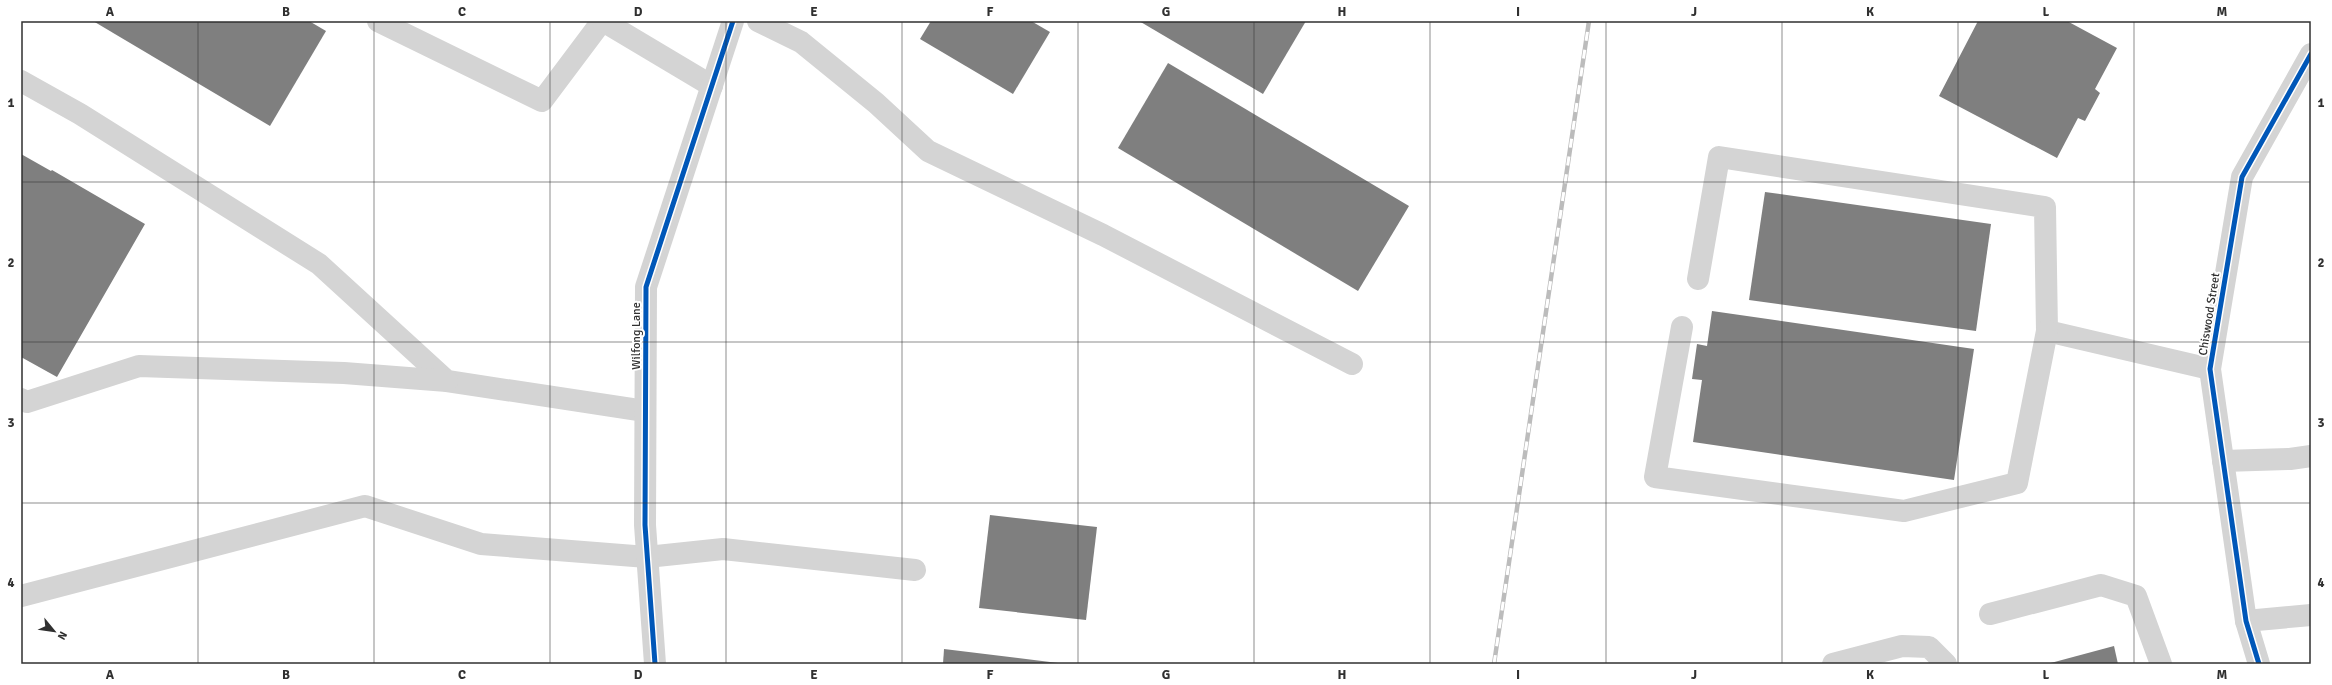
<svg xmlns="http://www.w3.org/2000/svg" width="2332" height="685" font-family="Signika,sans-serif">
<rect width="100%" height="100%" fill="#fff"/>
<g fill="#7f7f7f">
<polygon points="93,21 309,21 326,31 270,126"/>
<polygon points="931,21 1031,21 1050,32 1013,94 920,39"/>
<polygon points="1139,21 1306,21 1263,94"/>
<polygon points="1978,21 2067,21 2117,48 2095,89 2100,93 2085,121 2078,118 2057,158 1939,96"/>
<polygon points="1168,63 1409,206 1358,291 1118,148"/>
<polygon points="21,154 51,171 52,170 145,224 57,377 21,357"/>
<polygon points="1765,192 1991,224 1976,331 1749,300"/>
<polygon points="1712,311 1974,349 1954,480 1693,442 1702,380 1692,379 1697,344 1707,346"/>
<polygon points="990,515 1097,527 1086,620 979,608"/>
<polygon points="2114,646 2118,664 2047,664"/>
<polygon points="944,649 1058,663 1058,664 943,664"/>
</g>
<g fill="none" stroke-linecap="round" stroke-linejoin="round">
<g stroke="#d4d4d4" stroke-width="22">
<polyline points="378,21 542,101 602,21"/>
<polyline points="603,21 712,86"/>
<polyline points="758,21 801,42 876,103 928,151 1103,235 1352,364"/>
<polyline points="21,81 80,114 319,264 447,381 645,411"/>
<polyline points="1698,279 1719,157 2045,207 2047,331 2210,369"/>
<polyline points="1682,327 1655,477 1904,511 2017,483 2047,331"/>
<polyline points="21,399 27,402 139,366 344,373 447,381"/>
<polyline points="2223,461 2290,459 2311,456"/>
<polyline points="21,596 365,506 481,544 647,557 723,549 915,570"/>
<polyline points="1990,614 2101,585 2136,596 2161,664"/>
<polyline points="2246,621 2311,615"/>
<polyline points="1833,664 1902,646 1929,647 1946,664"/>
</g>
<g stroke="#d4d4d4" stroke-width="22">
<polyline points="655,664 645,525 646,287 733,21"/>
<polyline points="2259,664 2246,621 2210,369 2242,177 2311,54"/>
</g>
<defs>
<polyline id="rail" points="1494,664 1589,21"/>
</defs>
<use href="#rail" stroke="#bcbcbc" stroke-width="4.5"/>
<use href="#rail" stroke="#fff" stroke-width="3" stroke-dasharray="9" stroke-linecap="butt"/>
<defs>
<g id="cycleway">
<polyline points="655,664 645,525 646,287 733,21"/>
<polyline points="2259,664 2246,621 2210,369 2242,177 2311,54"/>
</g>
</defs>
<use href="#cycleway" stroke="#fff" stroke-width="8"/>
<use href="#cycleway" stroke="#0057b8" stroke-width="5"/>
</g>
<path fill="none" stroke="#303030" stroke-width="1" stroke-opacity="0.55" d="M198 21V664M374 21V664M550 21V664M726 21V664M902 21V664M1078 21V664M1254 21V664M1430 21V664M1606 21V664M1782 21V664M1958 21V664M2134 21V664M21 182H2311M21 342H2311M21 503H2311"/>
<g text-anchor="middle" stroke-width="4" stroke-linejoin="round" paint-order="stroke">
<g font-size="12" fill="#303030" stroke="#fff">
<text transform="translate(2209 314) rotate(-81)" y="4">Chiswood Street</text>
<text transform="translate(636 336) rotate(-90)" y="4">Wilfong Lane</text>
</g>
</g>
<rect width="2332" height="685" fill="none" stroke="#ffffff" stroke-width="44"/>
<g transform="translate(54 631) rotate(119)" stroke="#ffffff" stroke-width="3" paint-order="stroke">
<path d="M0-3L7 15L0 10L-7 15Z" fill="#303030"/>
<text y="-6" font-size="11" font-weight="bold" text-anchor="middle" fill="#303030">N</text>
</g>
<rect x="22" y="22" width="2288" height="641" fill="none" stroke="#303030" stroke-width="1.5"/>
<g font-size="13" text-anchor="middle" font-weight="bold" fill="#303030">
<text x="110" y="16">A</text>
<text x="286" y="16">B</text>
<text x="462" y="16">C</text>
<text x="638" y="16">D</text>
<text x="814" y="16">E</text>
<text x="990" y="16">F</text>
<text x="1166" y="16">G</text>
<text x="1342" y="16">H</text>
<text x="1518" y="16">I</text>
<text x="1694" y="16">J</text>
<text x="1870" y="16">K</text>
<text x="2046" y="16">L</text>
<text x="2222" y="16">M</text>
<text x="11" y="107">1</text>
<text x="2321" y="107">1</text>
<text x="11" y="267">2</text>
<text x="2321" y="267">2</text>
<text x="11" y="427">3</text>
<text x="2321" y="427">3</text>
<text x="11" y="587">4</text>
<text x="2321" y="587">4</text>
<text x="110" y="679">A</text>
<text x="286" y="679">B</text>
<text x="462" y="679">C</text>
<text x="638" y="679">D</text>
<text x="814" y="679">E</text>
<text x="990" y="679">F</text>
<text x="1166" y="679">G</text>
<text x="1342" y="679">H</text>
<text x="1518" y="679">I</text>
<text x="1694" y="679">J</text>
<text x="1870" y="679">K</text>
<text x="2046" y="679">L</text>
<text x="2222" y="679">M</text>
</g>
</svg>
